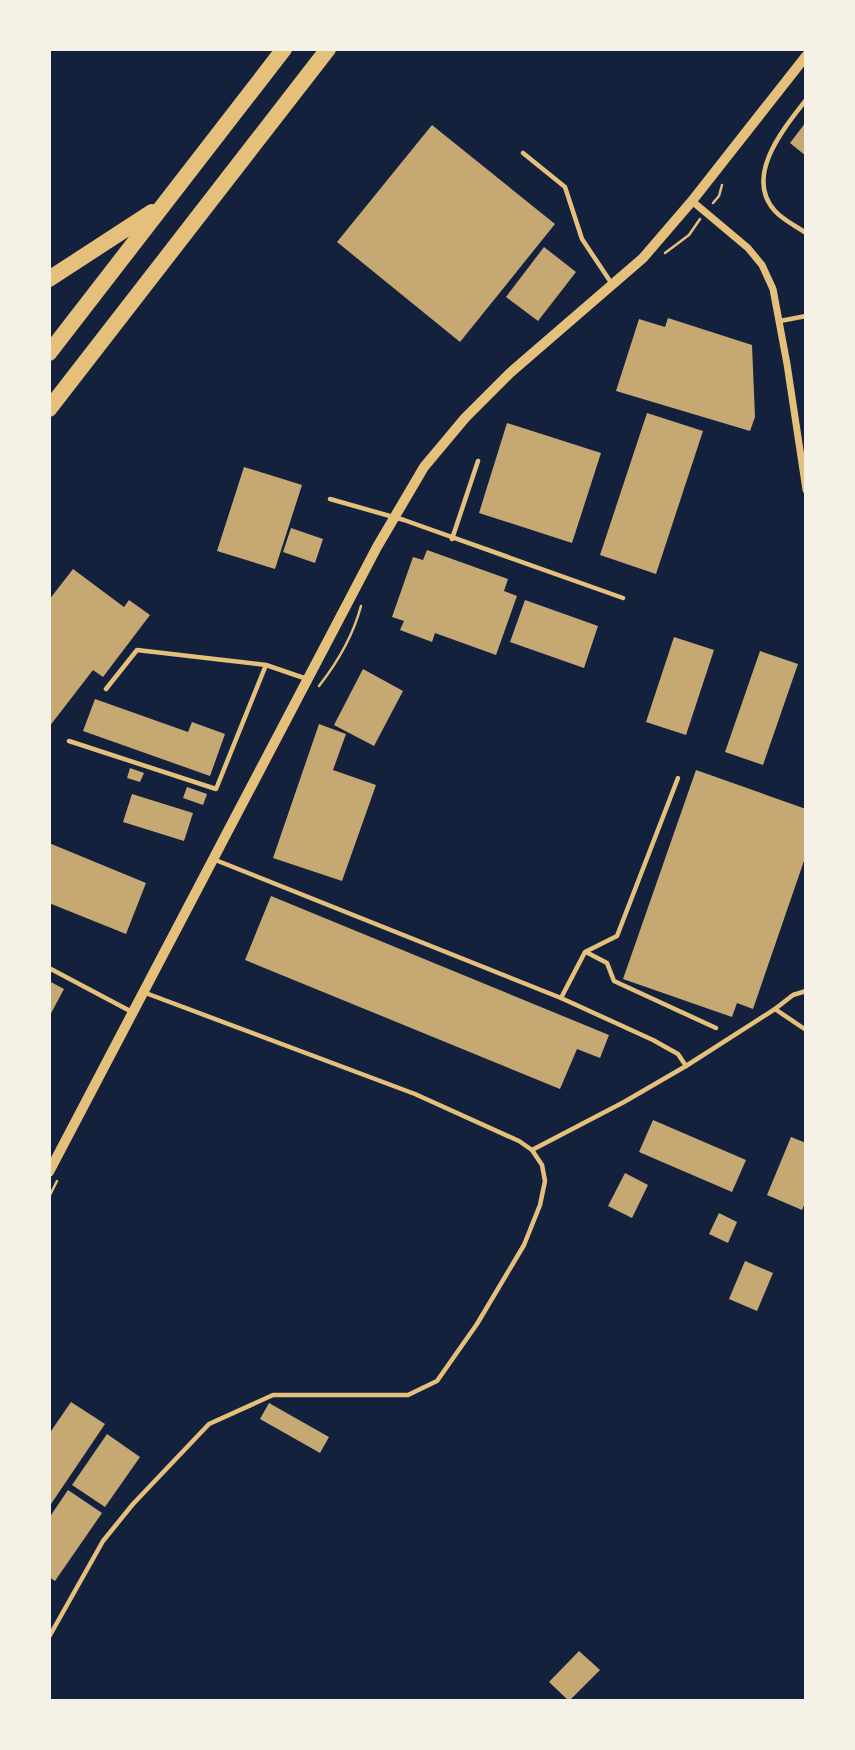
<svg xmlns="http://www.w3.org/2000/svg" width="855" height="1750" font-family="Quicksand,sans-serif">
<rect width="100%" height="100%" fill="#14213d"/>
<g fill="#c6a872">
<polygon points="806,122 806,156 790,143"/>
<polygon points="432,125 555,224 460,342 337,242"/>
<polygon points="544,247 576,272 538,321 506,297"/>
<polygon points="668,318 752,345 755,417 750,431 616,391 639,319 665,327"/>
<polygon points="647,413 703,431 656,574 600,555"/>
<polygon points="507,423 601,453 572,543 479,513"/>
<polygon points="244,467 302,485 275,569 217,551"/>
<polygon points="291,528 323,539 315,563 283,552"/>
<polygon points="427,550 508,579 504,591 517,596 496,655 435,633 432,642 400,630 404,621 392,617 413,557 423,560"/>
<polygon points="73,569 124,607 129,600 150,615 103,677 93,670 49,727 49,600"/>
<polygon points="525,600 598,626 584,668 510,642"/>
<polygon points="674,637 714,650 686,735 646,722"/>
<polygon points="760,651 798,664 763,765 725,752"/>
<polygon points="363,669 403,691 374,746 334,725"/>
<polygon points="95,699 188,732 192,722 225,734 210,776 83,731"/>
<polygon points="319,724 346,734 333,770 376,785 342,881 273,858"/>
<polygon points="130,768 144,773 140,782 127,778"/>
<polygon points="696,770 806,809 806,855 753,1009 737,1003 732,1017 623,979"/>
<polygon points="187,787 207,794 203,805 183,798"/>
<polygon points="132,794 193,813 184,841 123,822"/>
<polygon points="49,843 146,883 126,934 49,903"/>
<polygon points="271,896 609,1035 600,1058 577,1049 560,1089 245,960"/>
<polygon points="49,981 64,989 49,1017"/>
<polygon points="653,1120 746,1160 732,1192 639,1152"/>
<polygon points="791,1137 806,1143 806,1201 802,1210 767,1195"/>
<polygon points="625,1173 648,1185 632,1218 608,1206"/>
<polygon points="719,1213 737,1222 728,1243 709,1234"/>
<polygon points="745,1261 773,1273 757,1311 729,1299"/>
<polygon points="71,1402 105,1424 49,1507 49,1434"/>
<polygon points="269,1403 329,1437 320,1453 260,1419"/>
<polygon points="107,1434 140,1457 105,1507 72,1485"/>
<polygon points="68,1490 102,1513 55,1581 49,1577 49,1518"/>
<polygon points="579,1651 600,1670 569,1701 549,1682"/>
</g>
<g fill="none" stroke-linecap="round" stroke-linejoin="round">
<g stroke="#e5c07b" stroke-width="2.5">
<polyline points="713,203 719,196 722,185"/>
<polyline points="665,253 689,235 700,219"/>
<path d="M319 686C337 663 353 636 361 606"/>
<polyline points="49,1197 57,1181"/>
</g>
<g stroke="#e5c07b" stroke-width="4.5">
<path d="M806 100C785 127 743 176 775 211 783 220 796 226 806 233"/>
<polyline points="523,153 565,187 582,239 612,284"/>
<polyline points="780,321 806,316"/>
<polyline points="330,499 404,520 623,598"/>
<polyline points="452,539 478,461"/>
<polyline points="106,689 137,650 266,665 307,679"/>
<polyline points="69,741 216,789 266,665"/>
<polyline points="213,859 561,998 653,1040 678,1054 686,1066"/>
<polyline points="586,952 607,963 614,981 716,1028"/>
<polyline points="49,968 132,1012"/>
<polyline points="561,998 585,952 617,936 678,778"/>
<polyline points="775,1009 806,1030"/>
<polyline points="532,1150 624,1102 686,1066 775,1009 793,995 806,991"/>
<polyline points="49,1637 103,1541 133,1504 209,1424 273,1395 408,1395 437,1381 477,1324 524,1245 540,1205 545,1181 542,1165 532,1150 519,1141 415,1094 143,992"/>
</g>
<polyline stroke="#e5c07b" stroke-width="7" points="692,201 748,248 762,265 773,289 787,364 806,490"/>
<polyline stroke="#e5c07b" stroke-width="10" points="49,1172 377,547 424,467 465,418 510,373 643,258 692,201 806,56"/>
<g stroke="#e5c07b" stroke-width="16">
<polyline points="49,279 152,212"/>
<polyline points="49,353 284,49"/>
<polyline points="49,409 328,49"/>
</g>
</g>
<rect width="855" height="1750" fill="none" stroke="#f6f1e7" stroke-width="102"/>
</svg>
